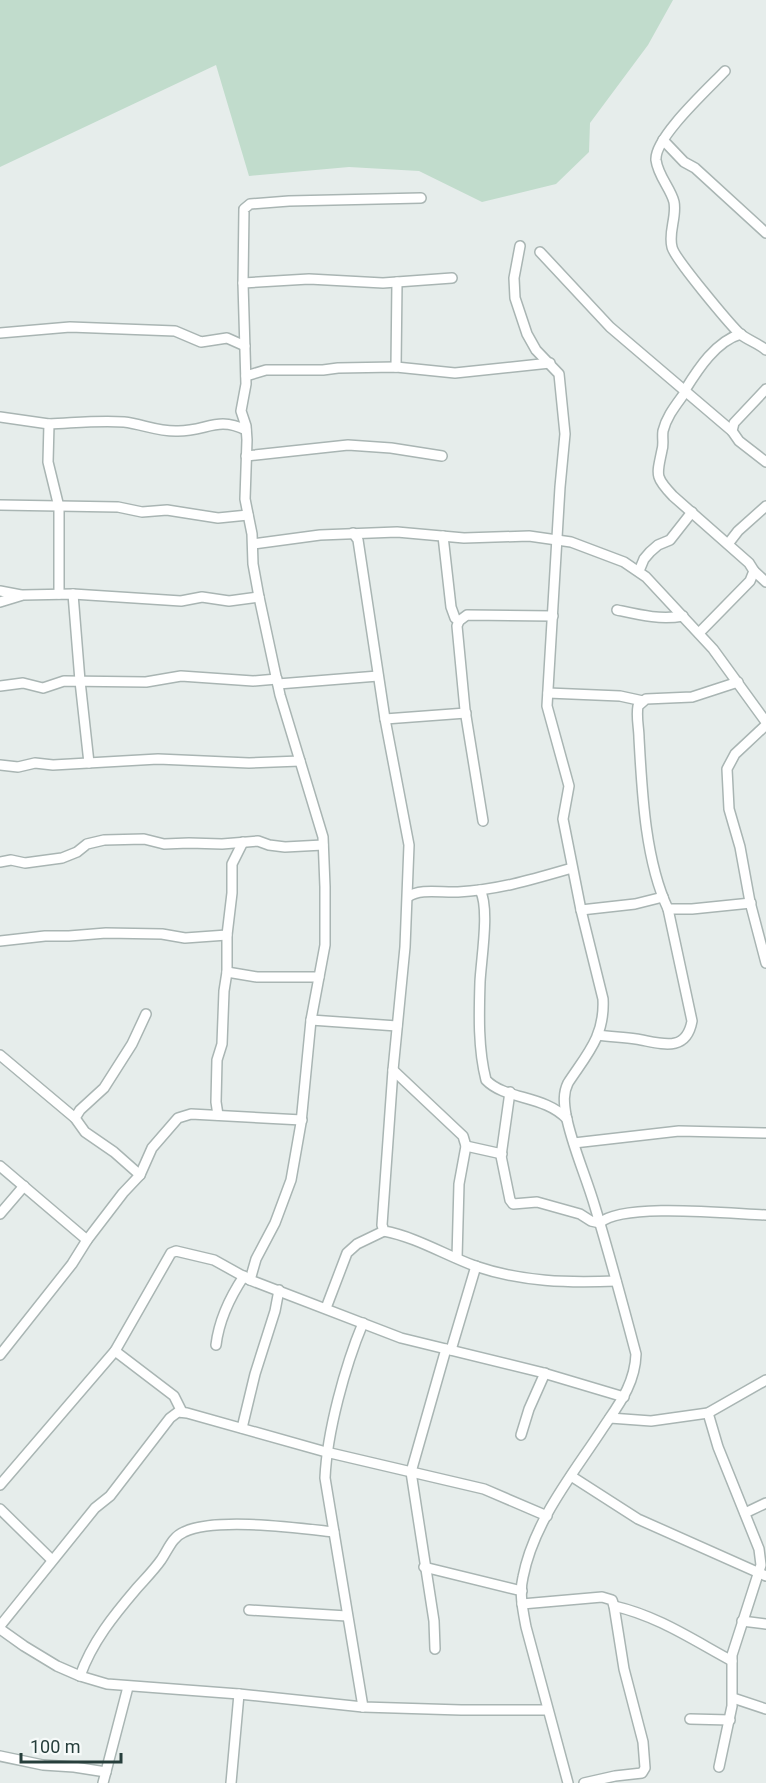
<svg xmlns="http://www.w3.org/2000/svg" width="766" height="1783" font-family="Roboto,sans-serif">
<rect width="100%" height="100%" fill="#e6edeb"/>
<polygon fill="#c1dccc" points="0,0 673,0 648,45 590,123 589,152 556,184 482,202 419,171 349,167 249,176 216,65 0,167"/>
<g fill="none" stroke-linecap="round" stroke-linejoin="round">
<defs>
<g id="minor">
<path d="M725 71C709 88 654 138 656 160 658 176 671 189 674 202 677 217 668 232 672 247 674 258 729 323 739 333 747 340 758 343 766 350"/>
<polyline points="663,140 684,162 695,168 766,233"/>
<path d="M520 246 514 278 515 298 527 334 536 350 559 374 565 434 560 487 547 706 569 786 563 819 581 910 603 999C605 1036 587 1054 568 1083 563 1093 564 1103 566 1115 572 1146 586 1176 595 1207 610 1256 623 1305 636 1354 635 1384 619 1404 603 1428 573 1474 534 1521 523 1577 519 1593 523 1611 526 1627L568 1783"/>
<polyline points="540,252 610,327 732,431"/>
<polyline points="243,283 309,279 383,283 452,278"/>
<polyline points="0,333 70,327 175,331 201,342 227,338 245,346"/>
<polyline points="396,367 397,282"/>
<polyline points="246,376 266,370 323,370 338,368 396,367 455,373 550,363"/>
<polyline points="766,389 734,423 732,431 739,441 766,462"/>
<path d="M685 390C698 369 716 341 741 334"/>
<path d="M686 391C677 404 667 415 663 431 662 438 664 444 662 450 657 475 654 476 673 496L749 563 754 571 750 581 699 633"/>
<polyline points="0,417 49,424 48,462 59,507 59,594"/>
<path d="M49 424C74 423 99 420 124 422 142 424 159 432 178 431 207 431 217 416 246 430"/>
<polyline points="246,456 348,445 391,448 442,456"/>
<polyline points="0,505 118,507 142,512 167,510 218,518 248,515"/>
<path d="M353 533 358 540 385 719 409 845 405 947 393 1070 382 1225 384 1231C416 1237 445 1255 475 1266 522 1282 568 1283 616 1281"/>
<polyline points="443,536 451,607 455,618 459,621"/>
<polyline points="253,544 320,535 397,532 464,538 529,536 571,542 624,562 646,577 713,649 766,722"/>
<polyline points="728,544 738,531 766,506"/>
<polyline points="639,571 644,559 650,552 658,545 670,540 692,512"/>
<polyline points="754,571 766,582"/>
<polyline points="0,591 21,595"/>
<polyline points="73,594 80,681 89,763"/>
<polyline points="0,602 23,595 73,594 181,601 202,597 229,601 259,597"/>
<path d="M617 610C640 615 660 620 683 616"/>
<polyline points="278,684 378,676"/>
<polyline points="0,686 23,683 43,688 64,681 146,682 181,676 253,681 277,679"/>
<polyline points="548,693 620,696 643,701"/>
<polyline points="385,719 466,713"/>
<polyline points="766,725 735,754 727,769 729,809 740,847 750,902 766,963"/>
<polyline points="0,765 18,767 35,763 53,765 158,759 249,763 300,761"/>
<polyline points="483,821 465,710 457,626 459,621 467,615 553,616"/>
<polyline points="0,862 11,860 25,863 62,858 77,852 87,844 104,840 144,839 164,844 189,843 222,844 258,841 269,845 285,847 323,845"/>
<path d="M480 890C490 908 481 960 480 982 479 1014 478 1049 486 1080 505 1100 545 1095 567 1119"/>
<path d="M408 897C420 888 442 893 458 892 498 890 534 879 572 868"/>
<polyline points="668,909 692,909 751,903"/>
<polyline points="581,910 635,904 663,897"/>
<polyline points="0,941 45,936 69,936 106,933 162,934 185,938 227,935"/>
<polyline points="227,972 257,977 319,977"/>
<polyline points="311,1020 397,1026"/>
<path d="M598 1035C611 1037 623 1037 636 1039 660 1043 686 1054 692 1021L668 909C645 860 642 792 639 738 639 728 636 717 638 706L646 699 692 697 738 682"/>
<polyline points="0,1055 75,1118"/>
<polyline points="393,1070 463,1136 466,1146 459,1184 457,1258"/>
<path d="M510 1092 501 1156 510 1200 513 1204 537 1202 580 1214 591 1221 600 1223C622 1202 734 1214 766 1215"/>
<polyline points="218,1115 216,1102 217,1060 222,1044 224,991 227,972 227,935 232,893 232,864 243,842"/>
<polyline points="574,1143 679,1131 766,1133"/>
<polyline points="466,1146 502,1154"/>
<polyline points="0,1166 87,1240"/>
<polyline points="140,1175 114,1152 85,1132 75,1118 80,1110 104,1088 132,1044 146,1014"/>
<polyline points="0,1214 24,1186"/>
<polyline points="250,1280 256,1259 275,1223 291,1180 301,1123 311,1020 325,945 325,887 323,837 280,695 259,597 253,564 252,534 245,499 247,440 246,426 241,411 246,384 243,283 244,209 250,204 289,201 421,198"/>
<polyline points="326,1308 347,1253 357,1244 384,1231"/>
<path d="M216 1345C219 1320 230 1297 244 1276"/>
<polyline points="451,1350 476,1266"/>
<polyline points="115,1351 174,1396 182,1412"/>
<polyline points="0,1355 72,1264 87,1240 123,1193 140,1175 152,1148 178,1118 191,1114 302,1120"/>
<polyline points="708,1413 718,1447 759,1549 761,1565 732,1655 732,1706 719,1767"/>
<polyline points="610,1418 651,1421 708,1413 766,1380"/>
<polyline points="242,1428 255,1374 275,1311 279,1290"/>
<polyline points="521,1435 529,1409 545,1373"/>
<polyline points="571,1476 638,1519 766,1576"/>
<polyline points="0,1485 115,1351 171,1253 176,1251 214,1260 250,1280 401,1338 540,1372 624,1397"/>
<polyline points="0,1509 52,1560"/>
<polyline points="745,1513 766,1503"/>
<polyline points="424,1567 522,1591"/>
<polyline points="522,1604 602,1597 612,1600 614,1606 624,1669 643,1742 645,1768 642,1773 615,1776 584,1783"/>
<path d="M614 1606C658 1616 693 1640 732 1661"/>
<polyline points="249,1610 347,1616"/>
<polyline points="742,1621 766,1624"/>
<polyline points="0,1626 95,1508 110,1496 170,1418 178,1412 187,1413 326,1452 484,1489 547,1516"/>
<polyline points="0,1629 24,1646 57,1666 80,1676 107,1684 239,1694 363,1707 461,1710 547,1710"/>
<polyline points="435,1649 434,1621 411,1472 446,1349"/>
<path d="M80 1676C92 1642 114 1615 137 1588 145 1579 154 1570 161 1560 168 1550 172 1537 184 1532 216 1517 297 1528 334 1532"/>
<polyline points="733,1698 766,1709"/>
<path d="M363 1707 325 1478C327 1432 345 1366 363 1323"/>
<polyline points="690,1719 730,1720"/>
<polyline points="0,1756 43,1765 74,1767 106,1772"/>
<polyline points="103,1783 128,1687"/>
<polyline points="231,1783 239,1694"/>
</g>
</defs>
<use href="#minor" stroke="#a9b5b3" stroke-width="12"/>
<use href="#minor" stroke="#fff" stroke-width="9"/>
</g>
<path d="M21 1753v9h100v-9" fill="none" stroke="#263e3b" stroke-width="3"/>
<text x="30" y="1753" font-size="18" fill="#263e3b" stroke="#f6faf9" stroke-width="4.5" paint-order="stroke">100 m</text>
</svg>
